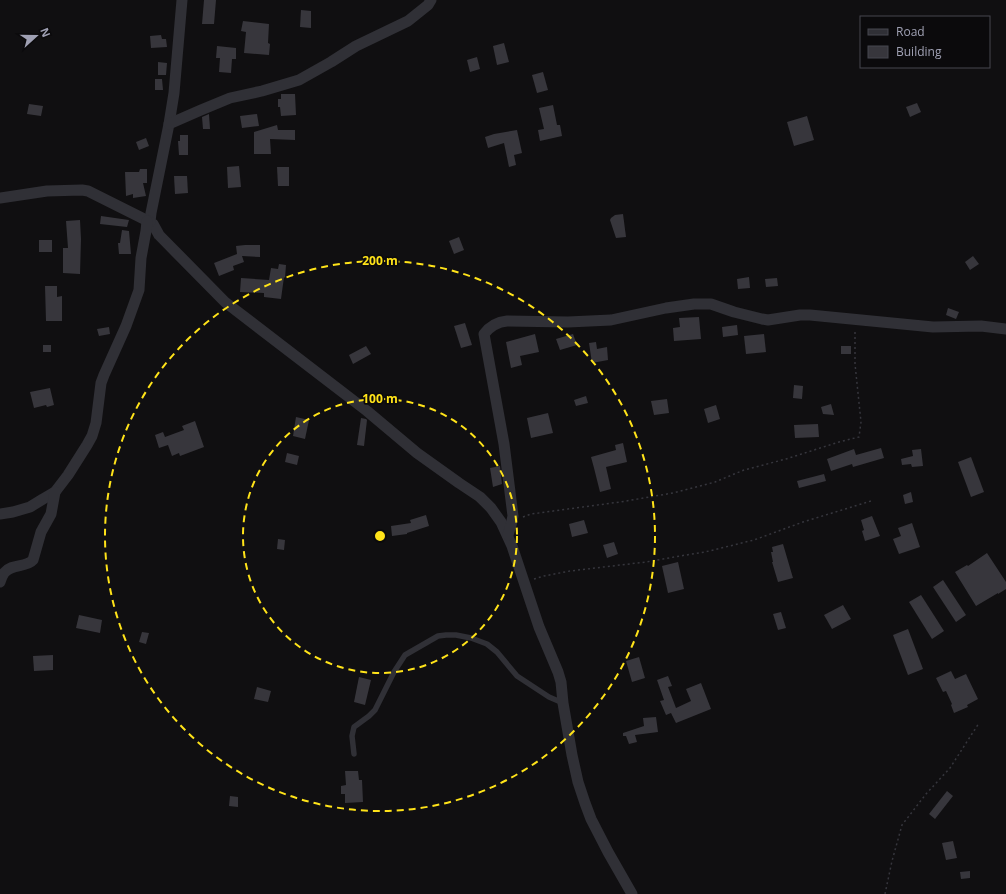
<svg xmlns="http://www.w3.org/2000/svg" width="1006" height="894" font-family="'Open Sans',sans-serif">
<rect width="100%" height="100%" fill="#100f11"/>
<g fill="#37363c">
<polygon points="204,0 216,0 214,24 202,24"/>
<polygon points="301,10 311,11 311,28 300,27"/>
<polygon points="243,21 269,24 268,43 270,44 269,55 244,53 246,32 241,31"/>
<polygon points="161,35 162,39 166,39 167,47 151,48 150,36"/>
<polygon points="504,43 509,62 497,65 493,46"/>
<polygon points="217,46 236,48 236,59 232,59 231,73 219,72 220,58 216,58"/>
<polygon points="477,57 480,69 470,72 467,60"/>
<polygon points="158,62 167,63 166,75 158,75"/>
<polygon points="543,72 548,90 537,93 532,75"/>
<polygon points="155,79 162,79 163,90 155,90"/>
<polygon points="281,94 295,94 296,115 281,116 280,107 278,107 278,99 281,99"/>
<polygon points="917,103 921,112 910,117 906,107"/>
<polygon points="29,104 43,106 41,116 27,114"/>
<polygon points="553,105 557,125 560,125 562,136 540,141 538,130 544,129 539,108"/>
<polygon points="209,114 210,129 203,129 202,117"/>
<polygon points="257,114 259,126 242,128 240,116"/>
<polygon points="807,116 814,140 794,146 787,122"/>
<polygon points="277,125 278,130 295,130 295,140 270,139 271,154 254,154 254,132"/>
<polygon points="517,130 522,153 514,155 516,165 509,167 504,143 488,148 485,137 494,134"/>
<polygon points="180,135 188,135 188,155 179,155 178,141 180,141"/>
<polygon points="146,138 149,146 139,150 136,142"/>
<polygon points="239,166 241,187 228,188 227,167"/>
<polygon points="277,167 289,167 289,186 278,186"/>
<polygon points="140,169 147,169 147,183 143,183 146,196 133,198 133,194 126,196 125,172 139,172"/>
<polygon points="174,176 187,176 188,193 175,194"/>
<polygon points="623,214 626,237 616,238 610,220 611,218 615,215"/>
<polygon points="101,216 129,220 127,227 100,224"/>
<polygon points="80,220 81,239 80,274 63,273 63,248 68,248 66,221"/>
<polygon points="122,230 129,231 131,254 119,254 118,243 120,243"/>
<polygon points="459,237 464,250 454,254 449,241"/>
<rect x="39" y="240" width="13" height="12"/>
<polygon points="245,245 260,245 260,257 242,256 244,262 233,266 234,270 219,276 214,263 237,254 236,246"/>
<polygon points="973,256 979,264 970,270 965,262"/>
<polygon points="279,264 286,265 285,278 284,277 281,299 264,297 264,293 240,292 241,278 269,280 271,268 278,269"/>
<polygon points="749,277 750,288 738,289 737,279"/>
<polygon points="777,278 778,286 766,287 765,279"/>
<polygon points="45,286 57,286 57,297 62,296 62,321 46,321"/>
<polygon points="948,308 959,312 956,319 946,315"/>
<polygon points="699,317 701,339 674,341 673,328 680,327 679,318"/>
<polygon points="465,323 472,345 461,348 454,326"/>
<polygon points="737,325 738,335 723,337 722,327"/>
<polygon points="109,327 110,334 99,336 97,329"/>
<polygon points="535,334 539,352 520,356 522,365 511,368 506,342"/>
<polygon points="573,334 577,345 560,350 556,339"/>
<polygon points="764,334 766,352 746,354 744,336"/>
<polygon points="596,342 597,349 607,347 608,360 592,363 589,343"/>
<rect x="43" y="345" width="8" height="7"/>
<polygon points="366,346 371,354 353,364 349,355"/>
<rect x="841" y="346" width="10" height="8"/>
<polygon points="794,385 803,386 802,399 793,398"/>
<polygon points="50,388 54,405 47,407 46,405 34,408 30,392"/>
<polygon points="586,396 588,403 576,406 574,400"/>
<polygon points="667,399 669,413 654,415 651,401"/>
<polygon points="831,404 834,415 823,414 821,407"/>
<polygon points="716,405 720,419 708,423 704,409"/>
<polygon points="548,413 553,433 531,438 527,418"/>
<polygon points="296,417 309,420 305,439 293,436"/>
<polygon points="361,418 366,419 367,420 364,446 357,445"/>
<polygon points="195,421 204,447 180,456 179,453 172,456 168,445 159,448 155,435 163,432 165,437 184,430 182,426"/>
<polygon points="818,424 819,437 795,438 794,425"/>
<polygon points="623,443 627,462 606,467 611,489 600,492 594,468 591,457 616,450 615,445"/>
<polygon points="881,448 884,458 853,467 852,464 831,471 827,459 854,449 856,455"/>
<polygon points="921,449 923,466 912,467 911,464 902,465 901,459 913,456 912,450"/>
<polygon points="287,453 299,456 297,465 285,462"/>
<polygon points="971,457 984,492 971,497 958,462"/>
<polygon points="500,466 502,484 493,487 490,468"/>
<polygon points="824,474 826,481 799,488 797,481"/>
<polygon points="911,492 913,502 905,504 903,495"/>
<polygon points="426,515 429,526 407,533 407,534 392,536 391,526 411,523 410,520"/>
<polygon points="872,516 880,536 865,541 862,531 864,530 861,520"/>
<polygon points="584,520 588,533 572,537 569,524"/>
<polygon points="912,523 920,547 899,554 893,539 901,536 898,528"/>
<polygon points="278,539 285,540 284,550 277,549"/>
<polygon points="614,542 618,554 607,558 603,545"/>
<polygon points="783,544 793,578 778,582 772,562 773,562 771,552 773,552 772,547"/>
<polygon points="987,553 1006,582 1006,589 998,594 998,593 976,606 955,572 967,565 968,566"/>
<polygon points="678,562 684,589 668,593 662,566"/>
<polygon points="943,580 966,615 956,622 933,587"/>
<polygon points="921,595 944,631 932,639 909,602"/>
<polygon points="843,605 851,619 832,629 824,615"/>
<polygon points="781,612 786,628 778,630 773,614"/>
<polygon points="79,615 102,620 100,633 76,628"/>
<polygon points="908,629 923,669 908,675 893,635"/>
<polygon points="142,632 149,633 146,644 139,642"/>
<polygon points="53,655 53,670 34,671 33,656"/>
<polygon points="639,657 645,678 632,682 626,661"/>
<polygon points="951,671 955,679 966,674 978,699 967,705 968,707 954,713 951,705 952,704 946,691 943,692 936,678"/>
<polygon points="668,676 672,686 668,687 676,708 691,701 686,689 701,683 711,709 676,723 671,713 666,715 660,701 664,700 657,680"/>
<polygon points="359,677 371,680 365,705 354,702"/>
<polygon points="257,687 271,691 268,702 254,699"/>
<polygon points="656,717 658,732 635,735 637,742 629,744 626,736 623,736 623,733 644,726 643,718"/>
<polygon points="345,771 358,771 359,780 362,780 363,802 345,803 345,794 341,794 341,786 346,785"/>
<polygon points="947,791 953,796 935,819 929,814"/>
<polygon points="230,796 238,797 238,807 229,806"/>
<polygon points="953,841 957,858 946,860 942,843"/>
<polygon points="970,871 970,878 961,879 960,872"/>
</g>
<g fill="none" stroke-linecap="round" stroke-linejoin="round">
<g stroke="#36363d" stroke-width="1.5" stroke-dasharray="2 3" stroke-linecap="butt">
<polyline points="523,517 531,514 620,502 673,493 715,482 744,470 786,459 839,442 859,437 861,422 855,364 855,330"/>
<polyline points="534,579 544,576 570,571 646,562 680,556 705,552 754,540 803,522 871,501"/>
<polyline points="885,894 892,861 902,825 926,794 950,768 979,723"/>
</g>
<polyline stroke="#303036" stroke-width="5.5" points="354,754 352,736 354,727 369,716 375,710 394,672 405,655 438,636 446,635 456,635 471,638 487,644 497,652 517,676 549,697 563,703"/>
<g stroke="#303036" stroke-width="11">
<polyline points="182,0 174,93 169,124 151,213 150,222 153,224 159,235 225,302 367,411 417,453 459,483 480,497 491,508 501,522 512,546 539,627 558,672 561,682 563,703 572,755 578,782 585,803 591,819 608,852 632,894"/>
<polyline points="169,124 201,110 230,98 262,91 299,80 331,62 356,46 408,21 428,5 431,0"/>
<polyline points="0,198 47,191 82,190 88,191 150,222"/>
<polyline points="0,514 13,512 30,507 43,499 55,492 68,475 87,445 92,436 96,423 101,383 104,375 126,326 139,290 141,258 146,231 147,221"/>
<path d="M508 535 511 525 513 516 504 444 484 334C490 326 497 322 507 321L568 322 611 320 666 308 694 304H711L734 312 762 319 768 320 800 315H810L933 327 981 326 1006 329"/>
<path d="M0 582C1 579 2 576 4 573 12 563 26 568 33 560L41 532 51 514 55 492"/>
</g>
</g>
<g fill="none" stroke="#ffe319" stroke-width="2" stroke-dasharray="7 5">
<circle cx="380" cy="536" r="137"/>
<circle cx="380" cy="536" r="275"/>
</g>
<circle cx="380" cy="536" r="6" fill="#ffe319" stroke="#0b0a0c" stroke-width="2"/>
<g font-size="12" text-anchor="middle" font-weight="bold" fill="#ffe319" stroke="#0b0a0c" stroke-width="3.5" stroke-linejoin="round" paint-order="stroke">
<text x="380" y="265">200 m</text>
<text x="380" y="403">100 m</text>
</g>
<rect x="860" y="16" width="130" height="52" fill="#0b0a0c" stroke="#46464f"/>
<rect x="868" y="29" width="20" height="6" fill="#303036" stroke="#46464f"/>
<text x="896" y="36" font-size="12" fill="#9fa0b3">Road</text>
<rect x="868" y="46" width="20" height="12" fill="#37363c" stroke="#46464f"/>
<text x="896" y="56" font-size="12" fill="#9fa0b3">Building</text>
<g transform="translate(36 36) rotate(69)" stroke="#0b0a0c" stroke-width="3" paint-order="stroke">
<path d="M0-3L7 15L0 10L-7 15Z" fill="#9fa0b3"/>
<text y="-6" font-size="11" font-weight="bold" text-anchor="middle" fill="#9fa0b3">N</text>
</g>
</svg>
